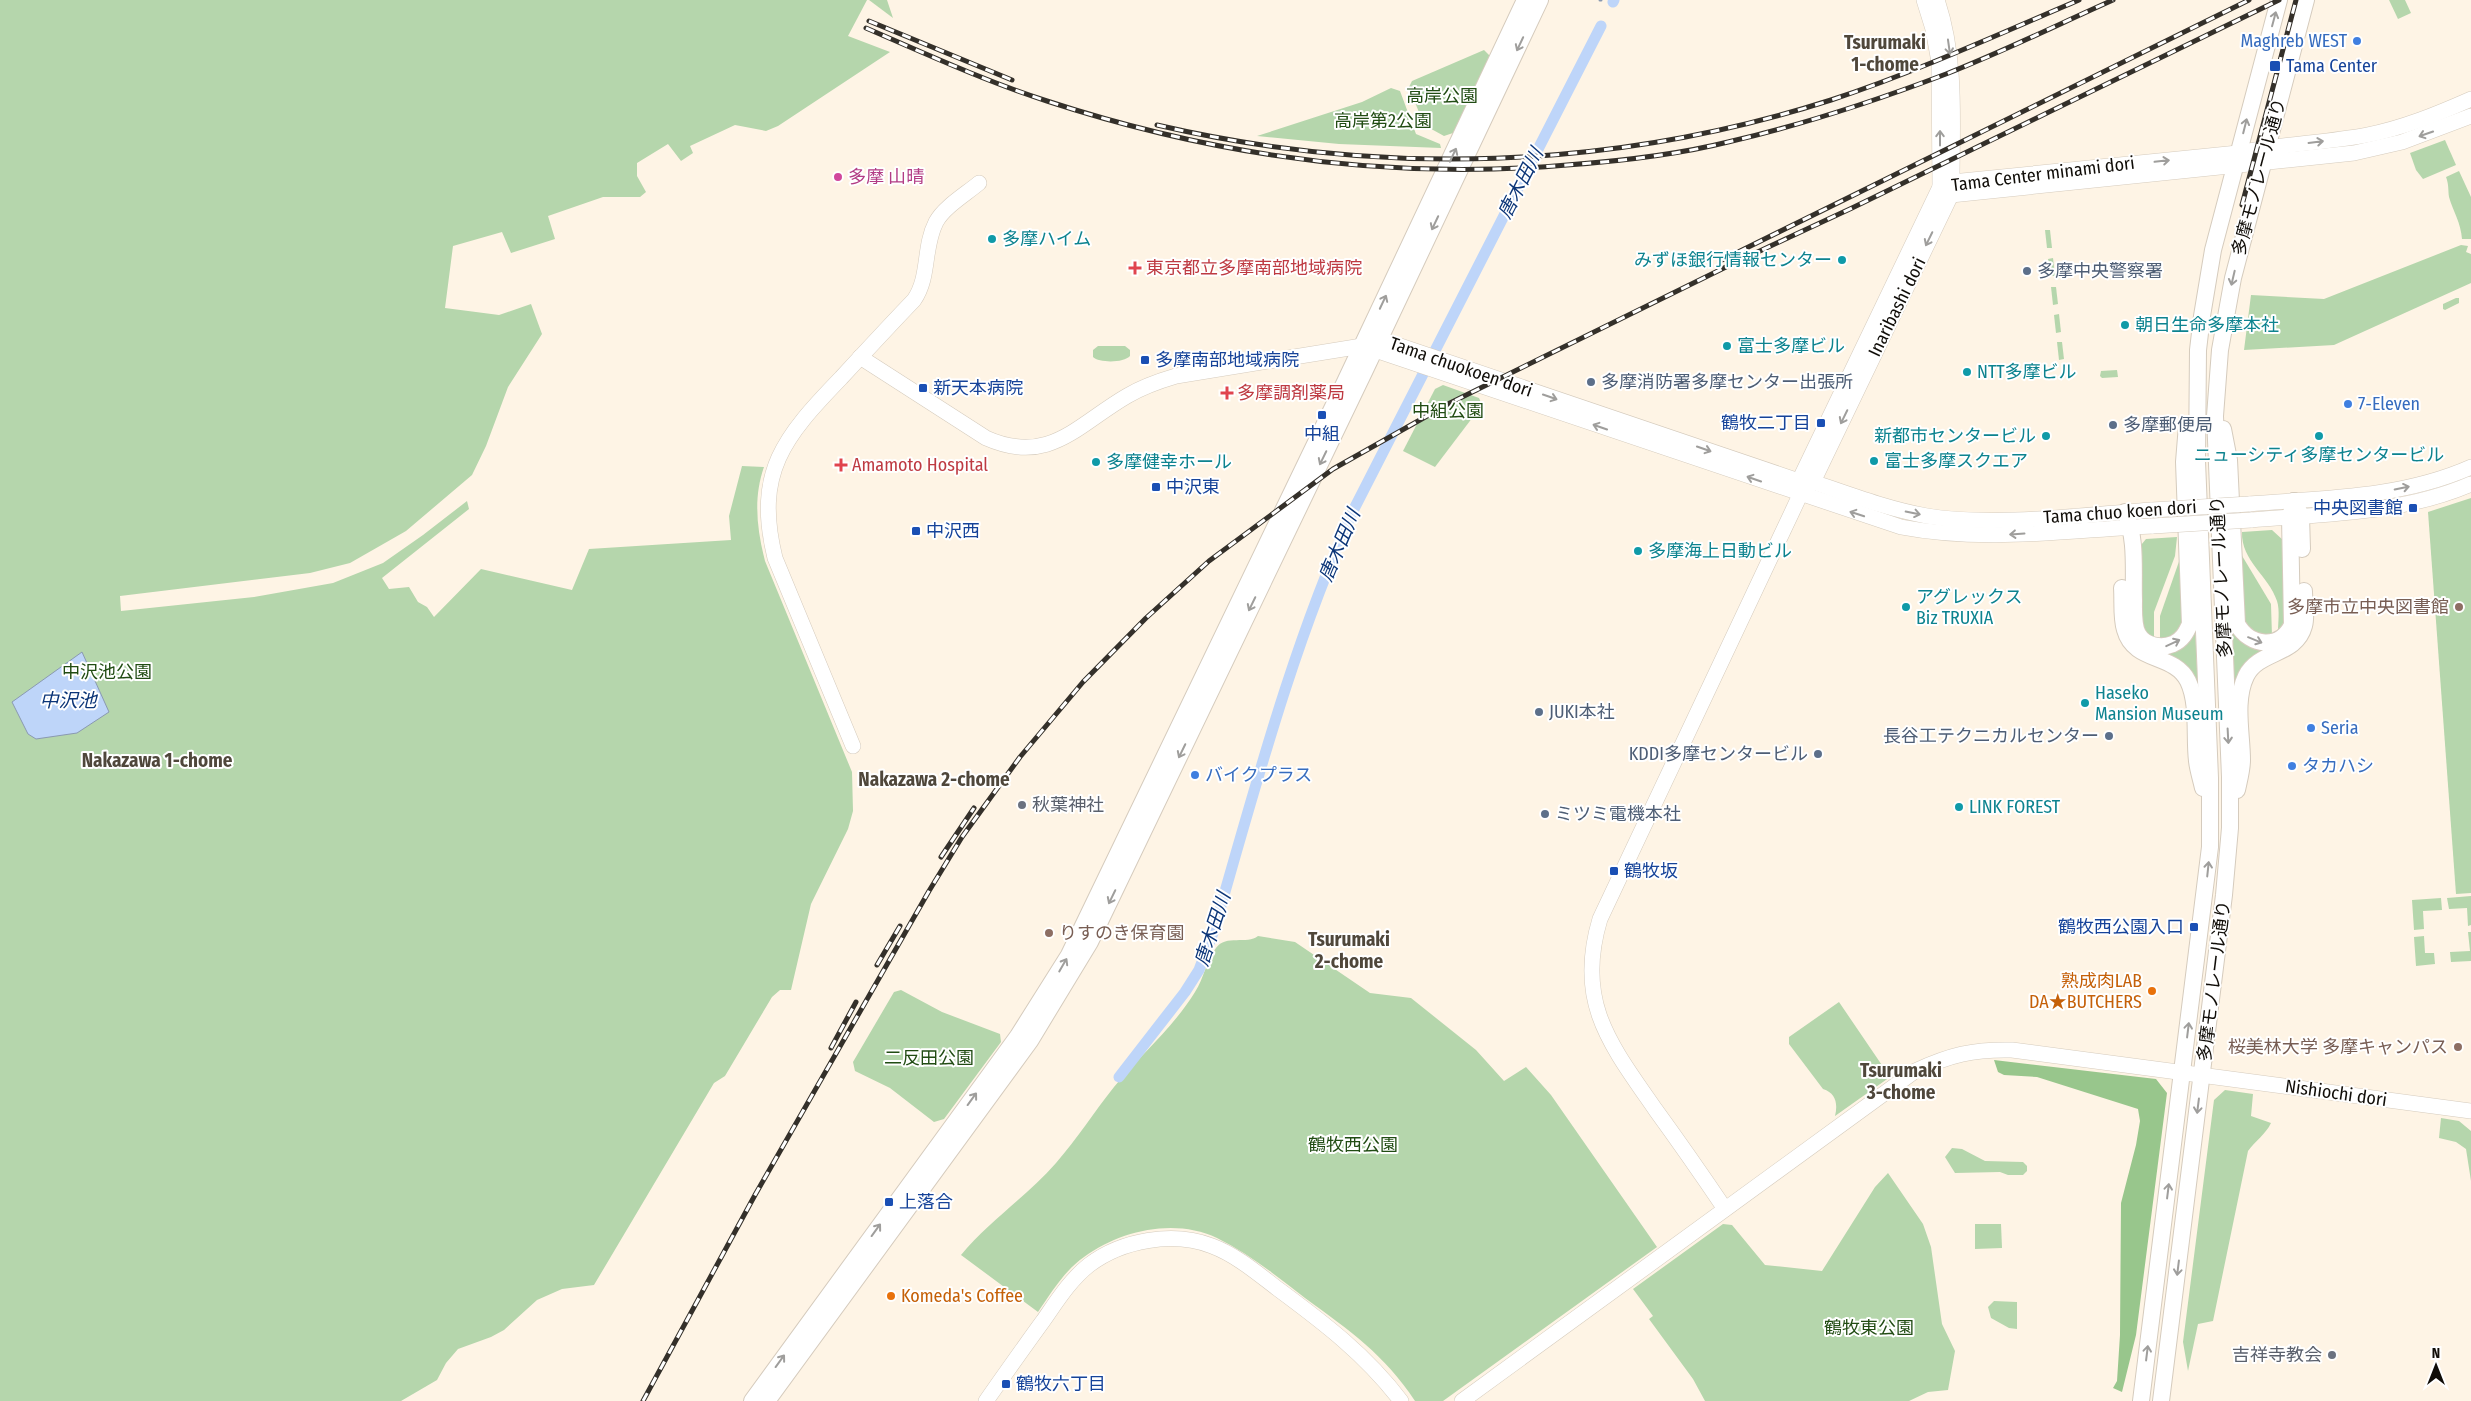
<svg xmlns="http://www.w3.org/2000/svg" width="2471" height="1401" font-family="'Fira Sans Condensed','Noto Sans JP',sans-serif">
<rect width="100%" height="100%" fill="#fef4e5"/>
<g fill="#b5d6ac">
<path d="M0 0H867L848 36 890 52 778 126 766 131 735 125 690 146 693 153 681 161 668 144 637 163V176L646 192 640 197H603L548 216 555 239 511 253 502 232 453 246 445 308 499 315 531 304 542 334 508 387 486 446 472 475 406 531 350 563 310 573 120 596 121 611 254 597 333 583 383 563 423 535 467 501 469 509 382 578 389 589 409 587 418 602 427 607 434 617 481 569 572 590 589 549 731 540 729 516 742 466 764 467C753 498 757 530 765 561L852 772 853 811 848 829 811 904 791 990H780L772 997 725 1076 714 1083 594 1285 562 1289 537 1300 504 1330 491 1337 458 1349 446 1363 437 1380 401 1401H0Z"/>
<polygon points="869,0 887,0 893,18"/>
<polygon points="2389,0 2405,0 2411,13 2398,19"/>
<polygon points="1484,50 1490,56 1453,133 1444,136 1424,125 1409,87 1412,81"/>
<polygon points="1391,88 1400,91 1416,134 1440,144 1441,148 1339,144 1257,136 1362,102"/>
<polygon points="2445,140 2456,165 2423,179 2416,170 2410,153"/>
<path d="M2459 171 2471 197V239H2462C2461 223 2453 211 2449 197 2448 190 2449 185 2446 177Z"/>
<polygon points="2045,230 2050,230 2052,248 2047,248"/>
<polygon points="2461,245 2468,246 2466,252 2471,254 2471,283 2334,345 2244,350 2251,295 2324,299"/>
<polygon points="2053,258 2055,276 2050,276 2048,259"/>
<polygon points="2051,287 2056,287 2058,304 2053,305"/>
<polygon points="2456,298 2459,298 2459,303 2445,310 2443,309 2443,304"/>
<polygon points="2059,314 2061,332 2056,333 2054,315"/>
<polygon points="2062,342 2064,359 2059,360 2057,342"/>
<path d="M1098 346H1125L1130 350V356C1124 363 1099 363 1093 357V350Z"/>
<polygon points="2117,370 2118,377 2102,378 2100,376 2101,371"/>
<polygon points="1443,385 1479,398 1482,405 1435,467 1403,451 1435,389"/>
<polygon points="2471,498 2471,893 2456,894 2428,512"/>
<path d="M2272 530 2284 541 2287 622 2278 632C2278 623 2280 610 2277 601 2269 576 2241 561 2242 532Z"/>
<polygon points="2177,537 2175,556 2154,612 2154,640 2143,632 2137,550 2146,539"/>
<polygon points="2238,549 2271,604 2272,637 2265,638 2244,628"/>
<polygon points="2183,550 2185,623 2178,634 2160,641 2160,616"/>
<polygon points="2231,619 2274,651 2234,698"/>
<polygon points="2195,625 2199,713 2194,690 2152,651"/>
<polygon points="2471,896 2471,925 2468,926 2467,908 2449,909 2447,898"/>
<polygon points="2441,898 2442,910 2423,911 2424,929 2414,930 2412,900"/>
<polygon points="2468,932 2471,932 2471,961 2451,962 2450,952 2470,951"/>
<path d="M1258 936 1295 942 1370 993 1411 998 1476 1050 1504 1081 1526 1067 1551 1095 1657 1247 1443 1401H1415C1385 1355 1349 1330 1305 1298 1277 1276 1249 1254 1217 1238 1175 1218 1121 1230 1084 1257 1065 1270 1051 1293 1038 1312L961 1255C989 1221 1027 1196 1056 1163 1077 1139 1094 1112 1114 1087 1140 1055 1173 1028 1195 992 1204 979 1206 960 1216 948 1226 934 1247 945 1258 936Z"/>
<polygon points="2424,936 2425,953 2434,953 2435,964 2416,966 2414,937"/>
<polygon points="901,990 942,1012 1000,1034 1001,1042 944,1119 934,1122 890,1088 855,1071 853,1062 894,992"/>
<path d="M1839 1002 1890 1077 1835 1116C1838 1104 1836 1093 1823 1089L1789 1044V1037Z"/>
<path d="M2225 1090 2253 1094 2251 1116 2271 1123C2266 1134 2255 1141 2248 1151L2213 1321 2198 1324 2188 1371 2183 1342 2214 1100Z"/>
<polygon points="2441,1118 2459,1121 2471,1131 2471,1181 2466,1149 2456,1142 2439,1138"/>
<polygon points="1952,1148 1962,1149 1985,1161 2023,1162 2027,1166 2027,1171 2023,1175 2008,1175 2000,1172 1955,1173 1945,1157"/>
<polygon points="1888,1173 1923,1224 1931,1247 1942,1324 1955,1351 1948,1390 1928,1392 1909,1401 1705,1401 1693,1379 1649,1319 1653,1316 1633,1289 1723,1224 1732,1225 1765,1265 1822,1271 1875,1187"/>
<polygon points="1975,1224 2001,1224 2002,1248 1975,1249"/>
<polygon points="1994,1301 2017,1302 2017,1329 2009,1328 1991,1318 1988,1307"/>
</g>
<polygon fill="#98c68c" points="1994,1060 2156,1079 2167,1093 2136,1335 2122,1392 2113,1388 2117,1381 2120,1335 2121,1203 2136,1145 2140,1121 2138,1109 2037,1077 2004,1075 1998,1072"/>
<polygon fill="#bed5f9" stroke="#8a99b1" points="82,652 109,712 77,733 36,739 28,734 12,702"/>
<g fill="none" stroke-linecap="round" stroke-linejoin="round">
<polyline stroke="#8a99b1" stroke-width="3" points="1600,0 1601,0"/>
<g stroke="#bed5f9" stroke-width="11">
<polyline points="1613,2 1614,0"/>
<path d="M1119 1077 1185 992 1199 970 1214 930C1255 788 1293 643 1354 509L1601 26"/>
</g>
<defs>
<g id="tertiary">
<path d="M1944 185 1952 182 2238 153C2281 144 2324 143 2367 135 2403 128 2437 114 2471 99"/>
<polyline points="1940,187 1951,195 2354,153 2402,142 2471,116"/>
<path d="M1363 346 1901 527C1984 543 2069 530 2153 526"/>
<path d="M860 357 986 438C1049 466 1077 425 1127 396 1142 387 1159 381 1176 376L1362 346 1380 339 1799 481 1813 482C1851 495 1888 509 1927 516 1994 527 2083 515 2152 510"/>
<polyline points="1800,491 1799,481 1940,187 1939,62 1933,29 1924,0"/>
<path d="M2249 504C2324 498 2401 498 2471 467"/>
<path d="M2251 520C2324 514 2402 514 2471 484"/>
<path d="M853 746 775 558C754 472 784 437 841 378 865 352 889 326 914 300 930 277 923 247 936 222 944 207 966 194 979 183"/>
<path d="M1725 1209C1702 1175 1679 1142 1655 1109 1610 1044 1575 1002 1600 919L1793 510 1800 495 1813 482 1951 195 1952 182C1952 121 1957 59 1937 0"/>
<path d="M986 1401C1005 1374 1024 1347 1043 1321 1057 1301 1070 1280 1089 1265 1122 1240 1173 1231 1212 1246 1236 1255 1257 1273 1278 1289 1324 1323 1366 1355 1401 1401"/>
<path d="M1462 1401 1915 1071C1950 1055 1973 1049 2012 1050L2471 1111"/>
</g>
<g id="secondary">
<path d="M2223 429 2229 460 2237 624C2250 647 2280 650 2292 625L2290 517 2294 501"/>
<polyline points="2294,501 2301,516 2302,549"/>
<path d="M2125 512C2137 539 2133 571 2134 600 2134 610 2133 625 2138 634 2145 646 2161 649 2173 644 2182 640 2186 633 2190 624L2184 462 2187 425"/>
<path d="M2122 588C2123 601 2121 618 2125 630 2134 663 2174 653 2188 681 2199 704 2194 736 2197 761 2198 770 2201 779 2203 788"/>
<path d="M2237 790C2239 780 2242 770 2242 760 2242 734 2234 701 2246 676 2259 650 2296 656 2304 626 2307 615 2304 602 2304 591"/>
<polyline points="752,1401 1018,1036 1069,955 1345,382 1525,0"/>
<polyline points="767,1401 1030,1041 1090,942 1365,370 1540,0"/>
<polyline points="2141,1401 2210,847 2210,778 2197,461 2198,350 2202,316 2213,250 2279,0"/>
<polyline points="2161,1401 2224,895 2230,828 2230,777 2215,416 2220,350 2233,278 2306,0"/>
</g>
</defs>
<use href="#tertiary" stroke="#d5cbbd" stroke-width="16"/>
<use href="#secondary" stroke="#d5cbbd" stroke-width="18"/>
<use href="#tertiary" stroke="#fff" stroke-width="15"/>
<use href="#secondary" stroke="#fff" stroke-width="16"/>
<defs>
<g id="rail">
<polyline points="869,21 1012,80"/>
<path d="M866 28C926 54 985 81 1047 101 1215 156 1390 180 1567 165 1621 161 1676 155 1728 142 1802 125 1875 101 1946 74 2002 52 2057 25 2113 0"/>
<path d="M1157 125C1381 177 1612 170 1831 100 1916 72 1997 35 2079 0"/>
<polyline points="2242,205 2296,0"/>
<polyline points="1722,260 2249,0"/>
<polyline points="941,857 974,808"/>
<polyline points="877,965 900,926"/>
<polyline points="831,1048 856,1002"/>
<polyline points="643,1401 755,1195 929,891 962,837 1020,757 1083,682 1146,618 1209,561 1333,469 1450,403 1732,264 1852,208 2279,0"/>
</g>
</defs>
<use href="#rail" stroke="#34302a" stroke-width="5"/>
<use href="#rail" stroke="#fff" stroke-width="3" stroke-dasharray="9" stroke-linecap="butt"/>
<defs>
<g id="tertiary-bridge">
<polyline points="2152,510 2249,504"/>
<polyline points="2153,526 2251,520"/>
</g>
</defs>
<use href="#tertiary-bridge" stroke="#d5cbbd" stroke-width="16" stroke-linecap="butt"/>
<use href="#tertiary-bridge" stroke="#fff" stroke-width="15"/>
</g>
<defs><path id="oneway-shaft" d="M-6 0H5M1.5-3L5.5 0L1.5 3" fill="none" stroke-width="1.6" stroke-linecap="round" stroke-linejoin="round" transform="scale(1.25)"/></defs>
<g stroke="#9f9e9c">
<use href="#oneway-shaft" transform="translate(2274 19) rotate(-75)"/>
<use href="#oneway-shaft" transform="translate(1520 44) rotate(115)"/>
<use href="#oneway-shaft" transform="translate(1949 47) rotate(82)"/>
<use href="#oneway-shaft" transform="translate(2245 126) rotate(-76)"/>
<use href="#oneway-shaft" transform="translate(2426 134) rotate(161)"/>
<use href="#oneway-shaft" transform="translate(1940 138) rotate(-90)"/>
<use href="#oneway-shaft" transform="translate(2316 142) rotate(-7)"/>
<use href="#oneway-shaft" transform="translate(1453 155) rotate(-65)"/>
<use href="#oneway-shaft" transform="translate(2162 161) rotate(-6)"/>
<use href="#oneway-shaft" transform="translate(1435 223) rotate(115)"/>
<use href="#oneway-shaft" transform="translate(1929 239) rotate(116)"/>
<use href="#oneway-shaft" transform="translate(2233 278) rotate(103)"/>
<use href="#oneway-shaft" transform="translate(1383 302) rotate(-65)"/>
<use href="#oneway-shaft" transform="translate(1550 397) rotate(19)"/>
<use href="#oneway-shaft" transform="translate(1844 417) rotate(116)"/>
<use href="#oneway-shaft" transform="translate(1600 427) rotate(-161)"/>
<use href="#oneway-shaft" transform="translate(1704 449) rotate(19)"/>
<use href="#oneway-shaft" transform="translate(1323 458) rotate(116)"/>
<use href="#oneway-shaft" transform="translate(1754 479) rotate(-161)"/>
<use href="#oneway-shaft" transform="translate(2402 488) rotate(-12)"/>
<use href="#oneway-shaft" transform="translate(1913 513) rotate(11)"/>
<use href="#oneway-shaft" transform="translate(1857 514) rotate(-162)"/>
<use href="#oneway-shaft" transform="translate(2017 534) rotate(176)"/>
<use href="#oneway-shaft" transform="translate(1252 604) rotate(116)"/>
<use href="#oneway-shaft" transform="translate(2255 640) rotate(22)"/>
<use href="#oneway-shaft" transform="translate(2173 643) rotate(-25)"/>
<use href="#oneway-shaft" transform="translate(2228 736) rotate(87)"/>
<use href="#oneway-shaft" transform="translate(1182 751) rotate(116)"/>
<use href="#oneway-shaft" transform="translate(2208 869) rotate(-84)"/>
<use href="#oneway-shaft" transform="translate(1112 897) rotate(116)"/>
<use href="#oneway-shaft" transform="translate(1063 965) rotate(-60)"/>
<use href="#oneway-shaft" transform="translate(2188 1030) rotate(-83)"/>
<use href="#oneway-shaft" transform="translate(972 1099) rotate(-54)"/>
<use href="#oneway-shaft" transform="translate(2198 1106) rotate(97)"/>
<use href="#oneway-shaft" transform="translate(2168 1191) rotate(-83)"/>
<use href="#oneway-shaft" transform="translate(876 1230) rotate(-54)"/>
<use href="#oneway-shaft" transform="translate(2178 1268) rotate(97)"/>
<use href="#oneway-shaft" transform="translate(2147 1353) rotate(-83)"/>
<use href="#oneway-shaft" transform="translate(780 1361) rotate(-54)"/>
</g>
<g fill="#3f7fe0" stroke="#fff" stroke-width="2">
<circle cx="2357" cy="41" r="5"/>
<circle cx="2348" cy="404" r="5"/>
<circle cx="2311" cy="728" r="5"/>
<circle cx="2292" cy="766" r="5"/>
<circle cx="1195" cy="775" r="5"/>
</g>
<g fill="#1a4fb4" stroke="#fff" stroke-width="2">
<rect x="2269" y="60" width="12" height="12" rx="2.5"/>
<rect x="1140" y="355" width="10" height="10" rx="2.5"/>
<rect x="918" y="383" width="10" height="10" rx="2.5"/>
<rect x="1317" y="410" width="10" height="10" rx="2.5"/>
<rect x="1816" y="418" width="10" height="10" rx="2.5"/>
<rect x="1151" y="482" width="10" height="10" rx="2.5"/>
<rect x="2408" y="503" width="10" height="10" rx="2.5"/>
<rect x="911" y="526" width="10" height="10" rx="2.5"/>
<rect x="1609" y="866" width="10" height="10" rx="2.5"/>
<rect x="2189" y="922" width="10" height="10" rx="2.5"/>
<rect x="884" y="1197" width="10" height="10" rx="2.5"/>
<rect x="1001" y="1379" width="10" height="10" rx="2.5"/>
</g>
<circle fill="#d1479c" stroke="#fff" stroke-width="2" cx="838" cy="177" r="5"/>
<g fill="#0f9aa8" stroke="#fff" stroke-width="2">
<circle cx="992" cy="239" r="5"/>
<circle cx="1842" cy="260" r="5"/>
<circle cx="2125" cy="325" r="5"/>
<circle cx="1727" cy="346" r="5"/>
<circle cx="1967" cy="372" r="5"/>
<circle cx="2046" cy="436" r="5"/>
<circle cx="2319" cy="436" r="5"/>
<circle cx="1874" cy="461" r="5"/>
<circle cx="1096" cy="462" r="5"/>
<circle cx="1638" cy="551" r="5"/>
<circle cx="1906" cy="607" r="5"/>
<circle cx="2085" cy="703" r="5"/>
<circle cx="1959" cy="807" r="5"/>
</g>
<g fill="#e0444e" stroke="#fff" stroke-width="2">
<path d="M1132.5 260.5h5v5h5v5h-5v5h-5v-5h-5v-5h5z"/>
<path d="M1224.5 385.5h5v5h5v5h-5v5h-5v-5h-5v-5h5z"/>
<path d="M838.5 457.5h5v5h5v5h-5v5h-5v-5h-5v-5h5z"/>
</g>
<g fill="#5c6f8a" stroke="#fff" stroke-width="2">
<circle cx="2027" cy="271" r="5"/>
<circle cx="1591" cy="382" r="5"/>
<circle cx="2113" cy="425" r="5"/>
<circle cx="1539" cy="712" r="5"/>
<circle cx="2109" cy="736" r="5"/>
<circle cx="1818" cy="754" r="5"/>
<circle cx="1545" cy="814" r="5"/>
</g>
<g fill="#8d6e63" stroke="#fff" stroke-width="2">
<circle cx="2459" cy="607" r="5"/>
<circle cx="1049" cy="933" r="5"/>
<circle cx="2458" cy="1047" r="5"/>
</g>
<g fill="#6b7280" stroke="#fff" stroke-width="2">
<circle cx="1022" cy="805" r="5"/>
<circle cx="2332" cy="1355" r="5"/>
</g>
<g fill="#e8710a" stroke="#fff" stroke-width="2">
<circle cx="2152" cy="991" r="5"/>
<circle cx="891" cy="1296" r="5"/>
</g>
<g text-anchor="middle" stroke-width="4" stroke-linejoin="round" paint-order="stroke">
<g font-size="18" fill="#366cbe" stroke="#fff" text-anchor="start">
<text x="2347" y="47" text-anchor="end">Maghreb WEST</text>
<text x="2358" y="410">7-Eleven</text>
<text x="2321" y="734">Seria</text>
<text x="2302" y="772">タカハシ</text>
<text x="1205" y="781">バイクプラス</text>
</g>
<g font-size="18" fill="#164399" stroke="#fff" text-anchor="start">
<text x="2286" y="72">Tama Center</text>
<text x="1155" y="366">多摩南部地域病院</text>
<text x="933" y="394">新天本病院</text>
<text x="1811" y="429" text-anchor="end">鶴牧二丁目</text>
<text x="1322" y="440" text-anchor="middle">中組</text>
<text x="1166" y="493">中沢東</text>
<text x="2403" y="514" text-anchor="end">中央図書館</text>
<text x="926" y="537">中沢西</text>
<text x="1624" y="877">鶴牧坂</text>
<text x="2184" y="933" text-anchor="end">鶴牧西公園入口</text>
<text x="899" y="1208">上落合</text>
<text x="1016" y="1390">鶴牧六丁目</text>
</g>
<g font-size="18" fill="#214c13" stroke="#fff">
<text x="1442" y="102">高岸公園</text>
<text x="1383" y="127">高岸第2公園</text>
<text x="1448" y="417">中組公園</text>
<text x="107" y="678">中沢池公園</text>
<text x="929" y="1064">二反田公園</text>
<text x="1353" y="1151">鶴牧西公園</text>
<text x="1869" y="1334">鶴牧東公園</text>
</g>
<g font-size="18" fill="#100d08" stroke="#fff">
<text transform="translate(2043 174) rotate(-7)" y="6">Tama Center minami dori</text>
<text transform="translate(2259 177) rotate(-75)" y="6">多摩モノレール通り</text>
<text transform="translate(1897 307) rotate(-64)" y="6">Inaribashi dori</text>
<text transform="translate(1461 367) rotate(19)" y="6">Tama chuokoen dori</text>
<text transform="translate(2120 512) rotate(-4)" y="6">Tama chuo koen dori</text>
<text transform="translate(2221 577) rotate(-93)" y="6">多摩モノレール通り</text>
<text transform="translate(2214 981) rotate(-83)" y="6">多摩モノレール通り</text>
<text transform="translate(2336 1093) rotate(8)" y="6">Nishiochi dori</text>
</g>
<g font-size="18" fill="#b23c85" stroke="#fff" text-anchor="start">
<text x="848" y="183">多摩 山晴</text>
</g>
<g font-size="18" fill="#0d838f" stroke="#fff" text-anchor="start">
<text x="1002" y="245">多摩ハイム</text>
<text x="1832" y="266" text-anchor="end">みずほ銀行情報センター</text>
<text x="2135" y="331">朝日生命多摩本社</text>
<text x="1737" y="352">富士多摩ビル</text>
<text x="1977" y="378">NTT多摩ビル</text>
<text x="2036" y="442" text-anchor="end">新都市センタービル</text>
<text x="2319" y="461" text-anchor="middle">ニューシティ多摩センタービル</text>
<text x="1884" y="467">富士多摩スクエア</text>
<text x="1106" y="468">多摩健幸ホール</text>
<text x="1648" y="557">多摩海上日動ビル</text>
<text x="1916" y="603">アグレックス<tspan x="1916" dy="21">Biz TRUXIA</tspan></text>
<text x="2095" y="699">Haseko<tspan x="2095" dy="21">Mansion Museum</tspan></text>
<text x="1969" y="813">LINK FOREST</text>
</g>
<g font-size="18" fill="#be3a42" stroke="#fff" text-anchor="start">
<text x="1146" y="274">東京都立多摩南部地域病院</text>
<text x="1237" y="399">多摩調剤薬局</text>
<text x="852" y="471">Amamoto Hospital</text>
</g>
<g font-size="18" fill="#4e5e75" stroke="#fff" text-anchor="start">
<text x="2037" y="277">多摩中央警察署</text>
<text x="1601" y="388">多摩消防署多摩センター出張所</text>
<text x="2123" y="431">多摩郵便局</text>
<text x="1549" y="718">JUKI本社</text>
<text x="2099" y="742" text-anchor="end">長谷工テクニカルセンター</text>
<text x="1808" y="760" text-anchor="end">KDDI多摩センタービル</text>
<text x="1555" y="820">ミツミ電機本社</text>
</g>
<g font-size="18" fill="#785e54" stroke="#fff" text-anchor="end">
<text x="2449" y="613">多摩市立中央図書館</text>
<text x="1059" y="939" text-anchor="start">りすのき保育園</text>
<text x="2448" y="1053">桜美林大学 多摩キャンパス</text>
</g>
<g font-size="18" fill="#5b616d" stroke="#fff" text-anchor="start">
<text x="1032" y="811">秋葉神社</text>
<text x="2322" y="1361" text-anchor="end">吉祥寺教会</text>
</g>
<g font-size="18" fill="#c56008" stroke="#fff" text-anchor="end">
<text x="2142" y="987">熟成肉LAB<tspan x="2142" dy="21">DA★BUTCHERS</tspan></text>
<text x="901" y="1302" text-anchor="start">Komeda's Coffee</text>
</g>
<g font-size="19" font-weight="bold" fill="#4f473b" stroke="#fff">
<text x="1885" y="49">Tsurumaki<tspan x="1885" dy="22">1-chome</tspan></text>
<text x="157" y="767">Nakazawa 1-chome</text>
<text x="934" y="786">Nakazawa 2-chome</text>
<text x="1349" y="946">Tsurumaki<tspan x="1349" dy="22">2-chome</tspan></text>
<text x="1901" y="1077">Tsurumaki<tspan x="1901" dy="22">3-chome</tspan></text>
</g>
<g font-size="19" font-style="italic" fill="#0b3578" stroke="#fff">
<text transform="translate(1520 183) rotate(-63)" y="7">唐木田川</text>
<text transform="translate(1339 545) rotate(-67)" y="7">唐木田川</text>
<text x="68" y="707">中沢池</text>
<text transform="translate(1212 929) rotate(-72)" y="7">唐木田川</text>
</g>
</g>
<g transform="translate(2436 1366)" stroke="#ffffff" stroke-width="4" paint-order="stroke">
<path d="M0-4L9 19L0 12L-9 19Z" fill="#100d08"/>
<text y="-8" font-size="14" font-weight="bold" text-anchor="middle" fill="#100d08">N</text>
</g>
</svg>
